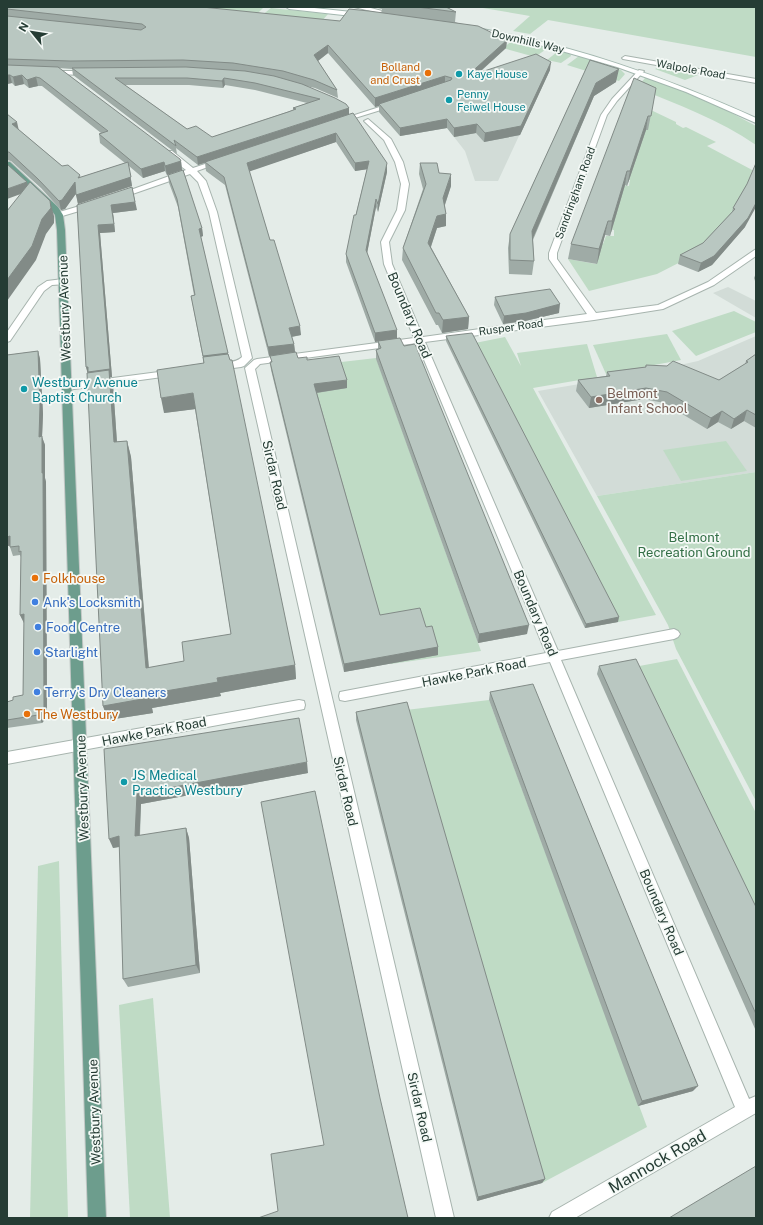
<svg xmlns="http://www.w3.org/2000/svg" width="763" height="1225" font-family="'Public Sans',sans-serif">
<rect width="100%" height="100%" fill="#e4ece8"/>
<g fill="#d2dcd7">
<polygon points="545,74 538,95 498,181 475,181 465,151 447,128"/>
<polygon points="728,287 756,301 756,318 713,293"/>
<polygon points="756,336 756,472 597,496 538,391 639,374 698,361"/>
</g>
<g fill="#bfdbc5">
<polygon points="206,7 264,7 255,16 202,10"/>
<polygon points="477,7 756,7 756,57 548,20 530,34 513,31 530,16"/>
<polygon points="271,8 328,14 321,22 261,16"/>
<polygon points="513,40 545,47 545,50 535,57 503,48"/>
<polygon points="557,52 570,53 571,56 561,63 547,60"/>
<polygon points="579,56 621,70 625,74 619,81 567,65"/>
<polygon points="657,68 698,75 685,80 655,69"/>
<path d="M645 78H652L724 109 756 126V145C720 120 677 104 637 88Z"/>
<polygon points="632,101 676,122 676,124 683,128 686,127 716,142 707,146 756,172 729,221 702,251 657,274 589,291 568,259 596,264 600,252 595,243 603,244 606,236 614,236 614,230 612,230 622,185 629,186 630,180 624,179 634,163 641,129 648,130"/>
<polygon points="734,311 756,322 756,332 696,356 672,331"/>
<polygon points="667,334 681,360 606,374 593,345"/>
<polygon points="505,337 521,366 517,353 587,344 597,377 533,388 656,615 618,622 475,343"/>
<polygon points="376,358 481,651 391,664 307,366"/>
<polygon points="726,441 747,471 681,481 663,450"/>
<polygon points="756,472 756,801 676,649 668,625 597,496"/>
<polygon points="677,659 756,813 756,924 634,667"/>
<polygon points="489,700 647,1127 542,1183 406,710"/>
<polygon points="59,861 68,1218 30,1218 38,866"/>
<polygon points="153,998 170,1218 130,1218 119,1005"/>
</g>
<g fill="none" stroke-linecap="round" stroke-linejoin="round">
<defs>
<g id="minor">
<polygon points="354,7 367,7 382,11 379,13"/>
<polygon points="625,56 756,79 756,83 623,59 622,58"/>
<polygon points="639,70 644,71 617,101 607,115 557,253 557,259 596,313 658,305 708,282 756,249 756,256 714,285 663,309 594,320 425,342 558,651 674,629 678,631 680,634 678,637 674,639 561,660 749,1099 756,1096 756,1113 575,1218 549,1218 552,1212 735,1107 550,662 345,701 340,700 339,696 340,692 345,691 546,653 417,343 260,364 255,369 454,1218 436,1218 245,368 254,360 257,359 414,338 384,264 381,242 397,210 401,184 395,162 384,140 364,121 368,119 391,139 403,162 409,184 405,210 389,242 392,264 423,337 587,314 549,259 549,253 601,115 612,99"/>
<polygon points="48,71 88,71 91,73 88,75 50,74 47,72"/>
<polygon points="395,102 397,103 397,105 342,122 338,122 336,121"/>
<path d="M166 151H172L193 168 220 159 224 161 197 171 206 181 217 212 252 358 244 366 241 367 218 370 213 367C221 360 234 365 242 357L209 212 198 182 190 174 121 198H118L114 196 186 170 166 155Z"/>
<polygon points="93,202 97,204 96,206 59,217 55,215 56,213"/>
<polygon points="63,279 67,282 66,284 52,285 44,291 10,341 7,342 7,332 38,287 47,281"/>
<polygon points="174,370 179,373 177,375 67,390 62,387 67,384"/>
<polygon points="299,700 304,701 305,705 304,709 299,710 7,764 7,752"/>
</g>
<g id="secondary">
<polygon points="286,7 305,7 361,13 364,15 361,17 289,9"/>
<path d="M477 28C576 46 665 77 756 118V123L686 92 617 67 548 47 475 31V29Z"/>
</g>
<polygon id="primary" points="7,162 10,162 58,207 63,215 65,230 106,1218 88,1218 57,230 55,215 52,211 7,168"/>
</defs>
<use href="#minor" stroke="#a7b4ae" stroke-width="2"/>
<use href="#secondary" stroke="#a3b7af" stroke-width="2"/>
<use href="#primary" stroke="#c2c8c6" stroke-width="2"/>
<use href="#minor" fill="#fff" fill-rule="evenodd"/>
<use href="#secondary" fill="#fff" fill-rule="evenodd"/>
<use href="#primary" fill="#6d9d8d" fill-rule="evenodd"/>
</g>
<g fill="#9faba6" fill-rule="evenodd">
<path d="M7 7 340 21 382 12V9L373 7H446L456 12 455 22 507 40 506 48 479 73 550 70 520 135 484 142 476 133 454 137 447 128 400 136 379 112V106L375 107 328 53 318 61 337 90 338 98 315 88 306 86 349 108V114L387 172 378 212 376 207 367 253 397 338 527 634 478 643 376 359V350L378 349V341L375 342 346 262V254L367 169 355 171 336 142 249 171 270 240 301 335 292 337 294 344 295 352 298 358 307 360 347 388 317 393 380 615 426 627 438 647V655L344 672 271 370 270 362H271V356H269L225 185 206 171 205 163 198 165 176 148 177 154 73 75 72 69 59 68 181 161 182 170 167 175 165 171 143 178 129 166 132 186 78 204 76 193 65 209 61 210 41 188 11 161 7 160V114L19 130 62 166 81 177 125 163 100 143 99 134 101 133 42 86H38L29 88 24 84 15 86 12 83 7 84ZM125 85H189L223 88 225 85 255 90 307 103 293 108V110L212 137 187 129Z"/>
<polygon points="590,60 616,82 594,96 533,240 534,261 532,275 509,274 508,248 510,234"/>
<polygon points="656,88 648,130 646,130 627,186 625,185 610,236 605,235 597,264 568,259 571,244"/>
<polygon points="420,163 439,173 451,186 445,205 446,226 437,228 431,247 469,317 468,329 442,333 438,325 436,325 402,260 403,248 423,189 419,174"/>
<polygon points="168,175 202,228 203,236 201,237 295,665 296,679 220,693 221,696 152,708 153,713 108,720 103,706 88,373 86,367 77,205 137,210 113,213 115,232 100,233 112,377 110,377 113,385 117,442 127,441 131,457 149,668 184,661 231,634 195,409 164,413 204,364 191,296 194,295 178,207 169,183"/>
<polygon points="747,184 745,227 712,265 698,272 678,264 680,255 703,243 732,212 733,208"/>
<polygon points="756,273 756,284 754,278"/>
<polygon points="495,297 559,313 525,321 503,324 494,305"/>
<polygon points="446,336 618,622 585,628 446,341"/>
<polygon points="38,351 40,359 43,414 42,437 45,445 45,478 46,482 47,717 42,723 7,728 7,702 13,700 23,695 24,623 20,615 21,557 20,555 13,556 10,547 10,546 7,546 7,355"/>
<polygon points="756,354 756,428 744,421 731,429 718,422 707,429 664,403 644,399 589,408 576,391 578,380 606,376 607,372 645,367 646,365 719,380 745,364 746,361"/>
<polygon points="599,666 756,907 756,1031 597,674"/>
<polygon points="490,692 693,1091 638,1106 489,700"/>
<polygon points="356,712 545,1179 542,1183 477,1201 356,720"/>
<polygon points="104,749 308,773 141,804 140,836 186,828 189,838 200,973 128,987 123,979 120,847 113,848"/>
</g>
<g fill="#828b87">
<polygon points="507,40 506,48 465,85 466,77"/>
<polygon points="328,45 328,53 314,64 314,55"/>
<polygon points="551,62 550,70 520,135 484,142 485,133"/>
<polygon points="619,69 616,82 594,96 530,245 532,231 596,83"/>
<polygon points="7,75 10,75 12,83 7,84"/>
<polygon points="22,75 24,84 15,86 13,77"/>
<polygon points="445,76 445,85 379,104 379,106 375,107 375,98"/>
<polygon points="36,77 38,86 29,88 27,80"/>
<polygon points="224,78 225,85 223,88 222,81"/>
<polygon points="349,108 349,115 198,165 197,157"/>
<polygon points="648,116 646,130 627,186 630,171"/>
<polygon points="447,119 447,128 400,136 400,128"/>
<polygon points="17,122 19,131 12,124"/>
<polygon points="477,124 476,133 454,137 454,128"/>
<polygon points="336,133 336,142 248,172 247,163"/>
<polygon points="181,161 182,170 167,175 165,166"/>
<polygon points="369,161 369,169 355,171 355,163"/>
<polygon points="128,162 132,186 78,204 76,195"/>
<polygon points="164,162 165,171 143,178 141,169"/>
<polygon points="387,163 387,172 378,212 378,204"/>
<polygon points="627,171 625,185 610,236 612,221"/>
<polygon points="451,174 451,186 443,210 443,198"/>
<polygon points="27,182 29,191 7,199 7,189"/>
<polygon points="75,182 78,191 65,209 61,210 59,201"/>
<polygon points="132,187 137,210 113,213 115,232 100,233 112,377 110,377 113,385 118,458 88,375 86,367 88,367 98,225 111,205"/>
<polygon points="376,199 376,207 366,259 366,250"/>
<polygon points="50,201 54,216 54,223 46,234 36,260 7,301 7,280"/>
<polygon points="756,203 756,207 745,227 712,265 698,272 701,263"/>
<polygon points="446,214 446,226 437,228 428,255 428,243 437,216"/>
<polygon points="608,221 605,235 597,264 599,249"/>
<polygon points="202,228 203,236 200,237 199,229"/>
<polygon points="560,304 559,313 525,321 503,324 504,316"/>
<polygon points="469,317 468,329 442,333 443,320"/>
<polygon points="300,326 301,335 290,337 289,328"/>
<polygon points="397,330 397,339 375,342 375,333"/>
<polygon points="294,344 295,352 269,356 268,347"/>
<polygon points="38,351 40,359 43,414 42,437 45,445 45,478 46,482 47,717 42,723 38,715 42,473 39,437"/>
<polygon points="228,353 229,362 204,365 203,356"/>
<polygon points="347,380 347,388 315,393 314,384"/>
<polygon points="646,388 644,399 589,408 591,397"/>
<polygon points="193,393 196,409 164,413 161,398"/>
<polygon points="747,410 744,421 731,429 734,419"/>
<polygon points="722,411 718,422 707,429 711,418"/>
<polygon points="127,441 131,457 150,683 146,668"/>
<polygon points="10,536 13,545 7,546 7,537"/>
<polygon points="24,614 28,623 24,623 20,615"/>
<polygon points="619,617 618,622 585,628 586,624"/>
<polygon points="529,625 527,634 478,643 479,634"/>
<polygon points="438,647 438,655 344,672 344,664"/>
<polygon points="295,665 296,679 220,693 221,696 152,708 153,713 108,720 103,706 148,694 217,678"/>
<polygon points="307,762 308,773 141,804 139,846 135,836 137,794"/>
<polygon points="186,828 189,838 200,973 196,965"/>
<polygon points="119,836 123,846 113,848 109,839"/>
<polygon points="698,1086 693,1091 638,1106 642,1101"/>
<polygon points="545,1179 542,1183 477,1201 478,1197"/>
</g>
<g fill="#b9c7c1" stroke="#828b87" fill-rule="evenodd">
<polygon points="7,7 202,7 340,21 349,9 369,11 478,26 507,40 466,77 536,54 551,62 521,126 485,133 477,124 454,128 447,119 400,128 379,104 451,80 452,78 445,76 375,98 328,45 314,55 337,90 314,80 283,71 233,63 183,60 70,61 7,59 7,16 141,30 146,27 142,24 7,9"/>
<polygon points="417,7 446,7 456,12"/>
<polygon points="590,60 619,69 596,83 532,231 534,261 510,260 510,234"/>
<polygon points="7,65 58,67 180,159 181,161 165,166 164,162 141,169 99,134 108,131 40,78 36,77 27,80 22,75 13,77 10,75 7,75"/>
<path d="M186 67 245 71 274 76 302 84 335 98 346 104 349 108 197 157 174 140 176 146 72 68ZM115 78H187L222 81 224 78 255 83 320 99 293 108 296 109 288 112 212 137 196 126 187 129Z"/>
<polygon points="634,78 656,88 651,116 648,116 630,171 627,171 612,221 608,221 599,249 571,244"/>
<polygon points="353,113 387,163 378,204 376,199 366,250 397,330 375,333 346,254 354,215 356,215 369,161 355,163 336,133 247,163 270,240 274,240 300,326 289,328 294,344 268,347 224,177 205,162"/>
<polygon points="7,114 17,122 12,124 62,166 68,165 80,175 78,178 128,162 131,177 76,195 75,182 62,200 59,201 38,179 9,152 7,152"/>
<polygon points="420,163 437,163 439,173 451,174 443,198 446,214 437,216 428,243 469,317 443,320 439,313 436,313 403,248 426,184"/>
<polygon points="756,163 756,203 748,218 714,256 701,263 680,255 703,243 735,209 733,208 747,184"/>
<polygon points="7,164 27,182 7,189"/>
<polygon points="183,170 202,228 199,229 228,353 203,356 191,296 195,295 177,199 168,175"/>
<polygon points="30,182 47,198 50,201 51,208 42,219 32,246 7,280 7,226 8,225 7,225 7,211"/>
<polygon points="132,187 135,202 111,205 114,224 98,225 110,369 88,372 88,367 86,367 77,205"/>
<polygon points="550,289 560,304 526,313 504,316 495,297"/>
<polygon points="472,333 619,617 586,624 446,336"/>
<polygon points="400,338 404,346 415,344 529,625 479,634 376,350 381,348 378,341"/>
<polygon points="38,351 40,406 39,437 42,436 42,473 43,473 44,709 38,715 7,720 7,702 13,700 13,697 23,695 24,614 20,615 21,551 19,552 19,546 10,547 10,536 7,537 7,355"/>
<polygon points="296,352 298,358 307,357 307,360 339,356 347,380 314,384 380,615 420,608 426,627 432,626 438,647 344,664 270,362 272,362 270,356"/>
<polygon points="228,354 230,360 232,360 295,665 217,678 218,682 148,694 148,698 103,706 87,373 109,370 114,442 127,441 146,668 184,661 182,642 231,634 193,393 161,398 157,370 204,363 203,357"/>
<polygon points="756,354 756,415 747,410 734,419 722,411 711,418 667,392 646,388 591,397 578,380 610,376 607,372 646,367 646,365 667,366 673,361 719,380 748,362 746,361"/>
<polygon points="636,659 756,907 756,1014 599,666"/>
<polygon points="533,684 698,1086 642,1101 490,692"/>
<polygon points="407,702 545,1179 478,1197 356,712"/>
<polygon points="299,718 307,762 137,794 135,836 186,828 196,965 123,979 119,836 109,839 104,749"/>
<polygon points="315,791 380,1098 408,1218 258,1218 278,1211 271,1154 324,1145 261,802"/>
<polygon points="756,1166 756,1218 669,1218"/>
</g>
<g fill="#e8710a" stroke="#f4f9f6" stroke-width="1.5">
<circle cx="428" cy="73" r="4"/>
<circle cx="35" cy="578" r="4"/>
<circle cx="27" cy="714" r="4"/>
</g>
<g fill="#0f9aa8" stroke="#f4f9f6" stroke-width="1.5">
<circle cx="459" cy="74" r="4"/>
<circle cx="449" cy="100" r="4"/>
<circle cx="24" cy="389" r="4"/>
<circle cx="124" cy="782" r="4"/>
</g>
<circle fill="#8d6e63" stroke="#f4f9f6" stroke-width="1.5" cx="599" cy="400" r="4"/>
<g fill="#3f7fe0" stroke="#f4f9f6" stroke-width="1.5">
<circle cx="35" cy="602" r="4"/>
<circle cx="38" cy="627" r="4"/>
<circle cx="37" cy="652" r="4"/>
<circle cx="37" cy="692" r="4"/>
</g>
<g text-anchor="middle" stroke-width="3.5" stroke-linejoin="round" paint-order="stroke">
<g font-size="11" fill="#253c34" stroke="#f4f9f6">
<text transform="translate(528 41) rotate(13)" y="4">Downhills Way</text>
<text transform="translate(691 69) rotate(10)" y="4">Walpole Road</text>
<text transform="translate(575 193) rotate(-70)" y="4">Sandringham Road</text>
<text transform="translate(511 327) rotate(-8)" y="4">Rusper Road</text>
</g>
<g font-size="11" fill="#c56008" stroke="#f4f9f6" text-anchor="end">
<text x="420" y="71">Bolland<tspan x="420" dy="13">and Crust</tspan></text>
</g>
<g font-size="11" fill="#0d838f" stroke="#f4f9f6" text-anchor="start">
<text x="467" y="78">Kaye House</text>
<text x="457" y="98">Penny<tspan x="457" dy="13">Feiwel House</tspan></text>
</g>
<g font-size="13" fill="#253c34" stroke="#f4f9f6">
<text transform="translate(64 308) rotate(-92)" y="5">Westbury Avenue</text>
<text transform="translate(410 315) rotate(67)" y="5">Boundary Road</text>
<text transform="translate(275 475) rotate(77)" y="5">Sirdar Road</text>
<text transform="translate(536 613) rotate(67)" y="5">Boundary Road</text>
<text transform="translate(474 672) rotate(-11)" y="5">Hawke Park Road</text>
<text transform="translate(154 731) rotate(-11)" y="5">Hawke Park Road</text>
<text transform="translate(82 788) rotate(-92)" y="5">Westbury Avenue</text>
<text transform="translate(346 791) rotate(77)" y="5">Sirdar Road</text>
<text transform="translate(662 912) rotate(67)" y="5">Boundary Road</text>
<text transform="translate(420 1107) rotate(77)" y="5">Sirdar Road</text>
<text transform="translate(94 1112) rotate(-92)" y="5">Westbury Avenue</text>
</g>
<g font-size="13" fill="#0d838f" stroke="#f4f9f6" text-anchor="start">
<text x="32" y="387">Westbury Avenue<tspan x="32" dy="15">Baptist Church</tspan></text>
<text x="132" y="780">JS Medical<tspan x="132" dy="15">Practice Westbury</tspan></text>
</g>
<g font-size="13" fill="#785e54" stroke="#f4f9f6" text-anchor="start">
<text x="607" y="398">Belmont<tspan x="607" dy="15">Infant School</tspan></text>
</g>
<g font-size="13" fill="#336f46" stroke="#f4f9f6">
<text x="694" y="542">Belmont<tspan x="694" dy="15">Recreation Ground</tspan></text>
</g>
<g font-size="13" fill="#c56008" stroke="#f4f9f6" text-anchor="start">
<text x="43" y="583">Folkhouse</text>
<text x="35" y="719">The Westbury</text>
</g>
<g font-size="13" fill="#366cbe" stroke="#f4f9f6" text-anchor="start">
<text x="43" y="607">Ank's Locksmith</text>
<text x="46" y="632">Food Centre</text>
<text x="45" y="657">Starlight</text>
<text x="45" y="697">Terry's Dry Cleaners</text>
</g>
<g font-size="16" fill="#253c34" stroke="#f4f9f6">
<text transform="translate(657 1161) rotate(-30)" y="6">Mannock Road</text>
</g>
</g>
<rect width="763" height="1225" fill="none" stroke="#253c34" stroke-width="16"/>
<g transform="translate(32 32) rotate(300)" stroke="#f4f9f6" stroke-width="3" paint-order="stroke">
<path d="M0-3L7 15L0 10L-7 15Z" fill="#253c34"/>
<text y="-6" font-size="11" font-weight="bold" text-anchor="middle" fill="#253c34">N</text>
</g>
</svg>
